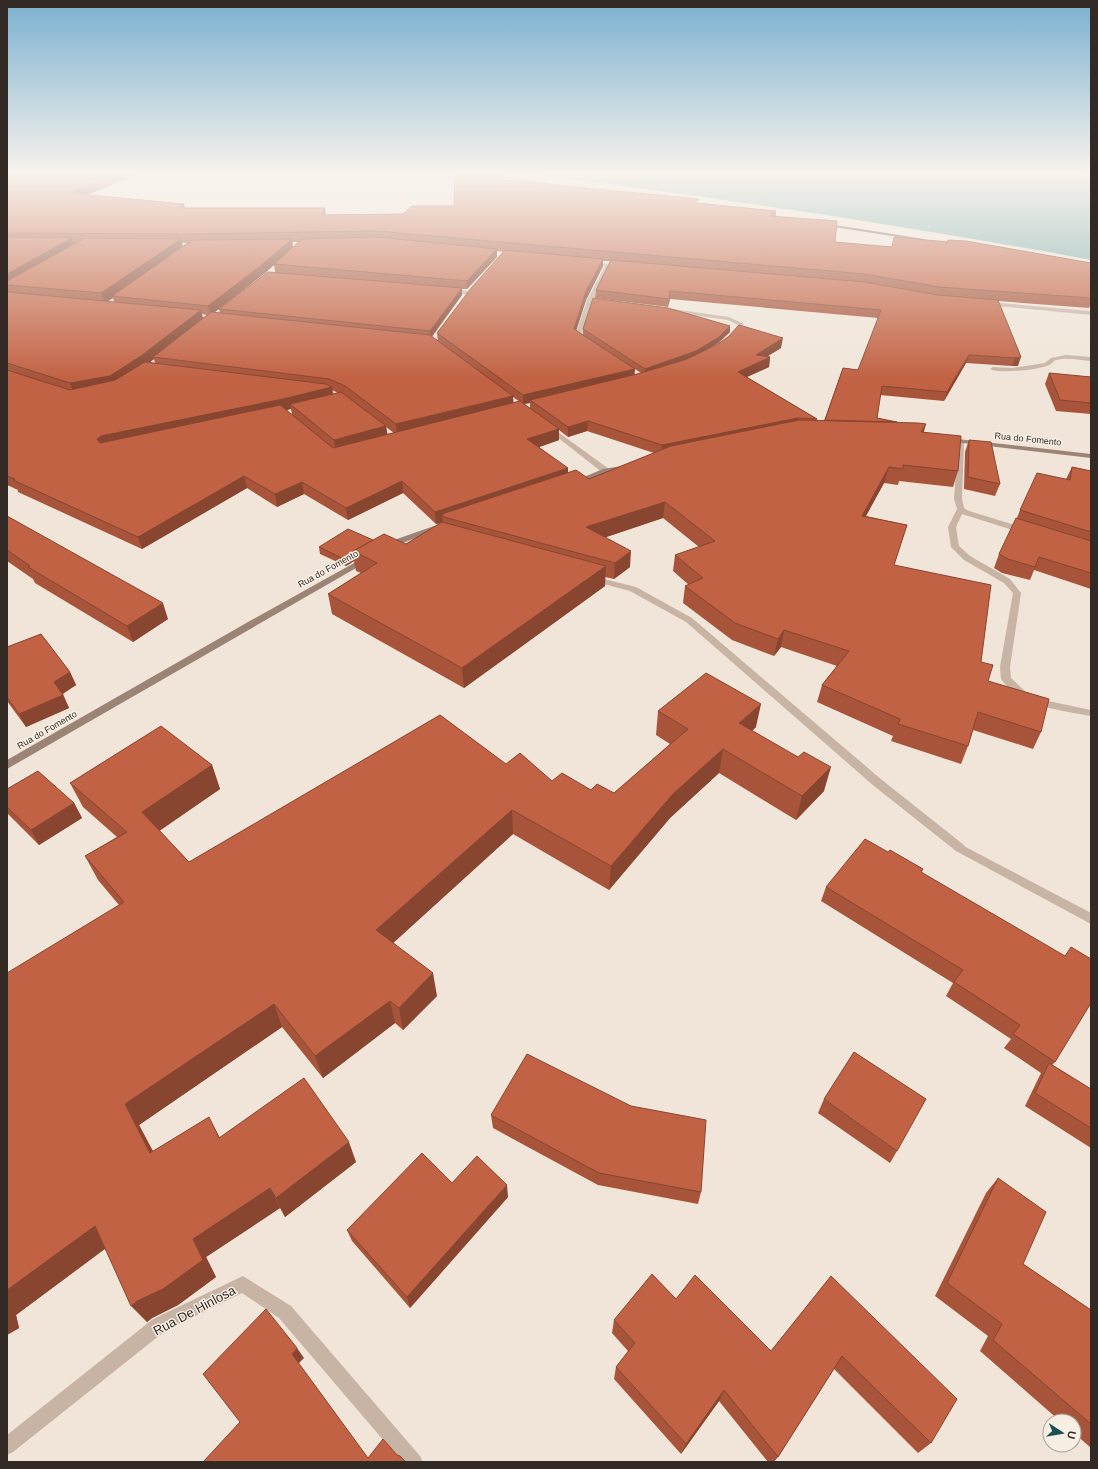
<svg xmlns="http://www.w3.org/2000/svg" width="1098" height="1469" font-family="Helvetica,sans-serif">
<rect width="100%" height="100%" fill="#f0e5d8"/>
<path fill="#78aaac" d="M514 172H1062L1091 177V260C900 224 707 196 514 172Z"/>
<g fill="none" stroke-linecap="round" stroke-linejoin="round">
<polygon fill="#c7b4a5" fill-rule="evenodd" points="960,844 1091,913 1091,924 956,851 954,848 956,845"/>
<g fill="#c7b4a5" fill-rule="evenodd">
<polygon points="1002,172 1015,172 1037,175 1035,176"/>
<polygon points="588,262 622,265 624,266 622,267 610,266 593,300 581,336 589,342 586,344 575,337 587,300 605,266 590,264"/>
<polygon points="449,289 469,291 472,293 469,295 447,292 447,290"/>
<polygon points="988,302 1091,311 1091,315 986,305 986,303"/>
<polygon points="673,309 729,317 744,324 734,337 732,338 729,336 738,325 728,320 671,312 671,310"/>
<path d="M1066 355 1091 357V361C1080 360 1067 357 1056 360 1053 361 1052 364 1049 365 1039 370 998 374 990 369L993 367 1012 368 1045 363 1051 358Z"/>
<polygon points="547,427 551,427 609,469 609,473 603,473 547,429"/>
<path d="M961 439 964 441 962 499 964 508 969 511 1028 529 1029 531 1028 533H1022L962 514 956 527 959 546 970 556 1010 579 1021 593 1010 667 1011 678 1027 693 1048 701 1091 710V716C1060 710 1021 707 1001 679L1000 667 1013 593 1004 583 964 560 951 547 948 527 957 509 954 499 958 441Z"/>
<polygon points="589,576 592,576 636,587 692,618 882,780 964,845 966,848 964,851 960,852 956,851 874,786 686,622 630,591 589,580 588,578"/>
<polygon points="243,1276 291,1306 420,1456 423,1462 402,1462 279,1318 242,1293 165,1331 13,1452 7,1455 7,1435 153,1319"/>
</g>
<g fill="#9b8376" fill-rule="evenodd">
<polygon points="948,438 1091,454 1091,458 946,441 946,439"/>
<polygon points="622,466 626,468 625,470 608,473 576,484 572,482 603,469"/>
<polygon points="434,526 437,526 441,528 403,543 390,550 384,550 383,548 397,539"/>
<polygon points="363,558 366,558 370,560 7,769 7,760 248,622"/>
</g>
<g fill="#756157" fill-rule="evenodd">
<polygon points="461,172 471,172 590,189 588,190"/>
<polygon points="823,223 924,239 926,240 924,241 821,225"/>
</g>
</g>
<g fill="#a7543a" fill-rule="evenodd">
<path d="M7 172H142L87 195 184 204 185 208 326 215 403 214 454 206 501 172 502 179 699 203 776 211 775 217 835 242 892 247 947 242 948 240 1091 263V305H1090L1089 308 998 301 1018 366H1012L966 363 944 401 880 395 877 418 897 422 896 423 924 432 958 471 953 487 899 481 898 485 884 483 866 516 907 525 894 565 981 662 988 681 1041 732 1033 749 973 730 968 746 961 764 891 741 893 736 817 702 822 685 837 666 781 647 774 656 732 640 683 603 685 586 689 585 673 571 675 555 699 547 663 518 605 537 630 567 614 579 605 577V586L464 688 332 614 328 594 361 573 356 571 354 561 346 566 320 554 319 547 373 540 406 544 441 523 436 524 403 493 348 520 304 494 277 507 247 488 142 549 18 492V490L7 485ZM292 242H299L293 247ZM182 243H188L183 247ZM497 251 504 252 437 333 438 342 432 337 462 295V289H467L497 257ZM603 261H610L596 290 595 298 668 307 670 299 878 318 858 370 843 368 824 421H817V419L746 377 769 367 770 357 768 356 781 348 706 350 718 343 730 332 583 329V335L576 330 586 300 603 266ZM274 265 275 272 219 309 220 313 215 312 265 273ZM113 298 114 302 108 301ZM202 314 207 315 203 318ZM154 359 155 363 150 362ZM635 369 641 373 634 375ZM332 390 338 393 333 394ZM513 397 520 402 513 403ZM530 403V409L524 404ZM291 409 292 415 287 410ZM386 427 394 433 387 434ZM559 430 568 437 587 431 654 453 589 479 568 473 539 447 559 440Z"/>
<polygon points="1049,373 1091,377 1091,414 1056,411 1045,384"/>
<polygon points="969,440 1000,484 995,496 964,489 965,452"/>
<polygon points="1072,467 1091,471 1091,589 1034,570 1030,580 1002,573 994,568 999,554 1017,518 1020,510 1066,479"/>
<polygon points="7,516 168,619 133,642 35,583 33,579 7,561"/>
<polygon points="7,647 70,672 76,685 63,694 69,708 26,727 7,701"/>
<polygon points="658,711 756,727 752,731 824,791 796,820 719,773 670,818 609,890 513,834 393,943 437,996 403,1030 395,1023 323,1078 282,1027 139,1125 153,1151 220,1137 356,1162 285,1217 280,1208 206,1257 216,1277 178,1305 152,1318 147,1322 105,1249 16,1315 19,1328 7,1335 119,905 98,880 85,856 117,837 83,807 70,783 212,765 220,789 159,831 189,862 506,764 552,781 591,790 614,793 670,744 656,735"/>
<polygon points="7,789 74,803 82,818 39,845 7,813"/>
<polygon points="922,872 1055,1062 1052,1065 1091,1089 1091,1148 1025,1106 1039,1077 1041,1073 1004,1048 1011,1039 946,996 953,983 821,901 826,887"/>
<polygon points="824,1099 897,1151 890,1163 818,1113"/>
<polygon points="491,1115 701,1192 698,1204 598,1185 493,1128"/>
<polygon points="998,1178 1023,1264 1091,1310 1091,1448 1074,1433 1074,1421 1060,1421 980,1351 988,1336 935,1296 986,1193"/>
<polygon points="508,1197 410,1308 352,1241 347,1230"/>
<polygon points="831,1276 931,1443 918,1453 834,1369 778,1457 774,1462 768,1462 719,1401 681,1454 614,1379 616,1367 628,1351 612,1333 614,1320 676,1299 771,1351"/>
</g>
<g fill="#884530">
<polygon points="120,172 142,172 71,202 69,193"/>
<polygon points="501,172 502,180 494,179"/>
<polygon points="184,204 186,213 178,208"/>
<polygon points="325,208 326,216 321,215"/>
<polygon points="776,211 775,220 770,216"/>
<polygon points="72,238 75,247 7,285 7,274"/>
<polygon points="181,239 183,248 112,296 113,298 105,303 101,293"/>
<polygon points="292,239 293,248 265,273 211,315 208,306"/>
<polygon points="497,249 497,257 467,289 467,281"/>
<polygon points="603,259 603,266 586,300 574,338 574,329 586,291"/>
<polygon points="462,288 462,295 430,338 430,331"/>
<polygon points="670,291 670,299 668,307"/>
<polygon points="201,310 203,320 153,357 154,359 144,367 113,387 74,394 70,383"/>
<polygon points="730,326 730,332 718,343 695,357 644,375 645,369"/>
<polygon points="783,338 781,348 756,363 770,357 769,367 736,382 738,372 756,355"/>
<polygon points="969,355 966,363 944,401 947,392"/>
<polygon points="1021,357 1018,366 1012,366 1015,358"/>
<polygon points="635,369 634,377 530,400 530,403 523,404 523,395"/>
<polygon points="332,387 334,399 290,404 291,409 286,410 105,448 97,439 101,436"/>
<polygon points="513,396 514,407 397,435 396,424"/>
<polygon points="798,418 796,429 661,456 662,445"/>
<polygon points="588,421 587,431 568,437 568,427"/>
<polygon points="926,424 922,439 921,432"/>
<polygon points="386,426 388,437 336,451 334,440"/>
<polygon points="559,429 559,440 528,451 527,439"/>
<polygon points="889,467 884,483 857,532 862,516"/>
<polygon points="568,468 568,479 442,514 443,522 436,524 435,512"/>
<polygon points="244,476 247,488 142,549 138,537"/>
<polygon points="402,481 403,493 348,520 346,508"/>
<polygon points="302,482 304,494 277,507 275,494"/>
<polygon points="665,502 663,518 586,544 586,527"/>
<polygon points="631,551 630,567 614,579 615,563"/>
<polygon points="353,554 354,561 346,566 344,559"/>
<polygon points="606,566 605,586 464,688 462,668"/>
<polygon points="163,603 168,619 133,642 127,626"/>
<polygon points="784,630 781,647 774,656 778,639"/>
<polygon points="70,672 76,685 60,695 54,682"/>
<polygon points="63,695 69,708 26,727 19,714"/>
<polygon points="761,704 756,727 734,747 739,723"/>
<polygon points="723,749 719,773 670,818 609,890 611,866 673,794"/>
<polygon points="212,765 220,789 152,836 142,812"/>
<polygon points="831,767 824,791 796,820 802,796"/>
<polygon points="74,803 82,818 39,845 31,830"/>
<polygon points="512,810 513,834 381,954 376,930"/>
<polygon points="433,973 437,996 403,1030 399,1008"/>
<polygon points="390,1001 395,1023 323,1078 315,1056"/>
<polygon points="274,1004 282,1027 139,1125 164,1173 150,1153 125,1104"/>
<polygon points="209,1117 220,1138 219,1138"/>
<polygon points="349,1142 356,1162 285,1217 276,1198"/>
<polygon points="507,1185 508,1197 410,1308 407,1297"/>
<polygon points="270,1188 280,1208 206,1257 216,1277 178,1305 152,1318 147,1322 131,1306 137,1301 193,1239"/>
<polygon points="95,1226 111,1244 16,1315 19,1328 7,1335 7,1290"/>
<polygon points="297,1348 304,1358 298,1364 292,1354"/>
<polygon points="724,1390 719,1401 681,1454 686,1444"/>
</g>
<g fill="#c26244" stroke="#884530">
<polygon points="7,172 120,172 69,193 184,204 178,208 325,208 321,215 403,214 412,206 454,206 455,172 501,172 494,179 699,199 696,203 776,211 770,216 837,221 835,242 892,247 894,237 948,242 948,240 966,241 1091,263 1091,298 939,287 864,274 376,231 191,234 7,233"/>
<polygon points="7,237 72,238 7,274"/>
<polygon points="376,237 497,249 467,281 274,264 302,239"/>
<polygon points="85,238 181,239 101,293 7,285 7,281"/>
<polygon points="292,239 263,264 208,306 112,296 192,240"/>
<polygon points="505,250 603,259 586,291 574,329 635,369 523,395 437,333 472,287"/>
<polygon points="611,260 864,282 938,295 998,300 1021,357 1015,358 969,355 947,392 882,386 877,418 897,422 825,420 843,368 858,370 881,310 670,291 669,299 596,290"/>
<polygon points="268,272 462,288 430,331 219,309"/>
<polygon points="7,292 201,310 141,356 110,376 70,383 7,363"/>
<polygon points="593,298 668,308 730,326 719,337 696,351 645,369 583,329"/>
<polygon points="211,312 430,335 513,396 396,424 345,386 329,379 153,357"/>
<polygon points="739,325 783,338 756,355 770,357 738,372 817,419 798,418 662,445 588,421 568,427 530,400 641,373 687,359 716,345 728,337"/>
<polygon points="145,362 326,384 332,387 283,399 101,436 97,439 100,443 280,405 333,448 520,401 559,429 527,439 568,468 435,512 402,481 346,508 302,482 275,494 244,476 138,537 13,480 15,479 7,476 7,370 70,390 115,380"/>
<polygon points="1049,373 1091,377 1091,403 1060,400"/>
<polygon points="341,392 386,426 334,440 290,404"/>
<polygon points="799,420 918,423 926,424 921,432 961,436 958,471 903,465 903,469 889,467 862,516 907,525 894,565 991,585 981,662 993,665 988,681 1049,699 1041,732 978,712 968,746 898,724 900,719 822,685 849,651 784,630 778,639 735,623 685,586 703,578 675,555 715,541 665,502 586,527 631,551 615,563 444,517 442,514 576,470 589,479 671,446"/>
<polygon points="969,440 991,442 1000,484 968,477"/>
<polygon points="1072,467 1091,471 1091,532 1020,510 1037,473 1070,480"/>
<polygon points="7,516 163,603 127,626 28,567 30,566 7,550"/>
<polygon points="1016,518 1091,541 1091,573 1039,557 1035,567 1008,559 999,554"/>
<polygon points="442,522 606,566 462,668 328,594 377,563 353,551 384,534 406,544"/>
<polygon points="348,529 373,540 353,551 353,554 344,559 319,547"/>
<polygon points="41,634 70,672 54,682 63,695 19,714 7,697 7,647"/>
<polygon points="706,673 761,704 739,723 798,757 804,752 831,767 802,796 723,749 673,794 611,866 512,810 376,930 433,973 399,1008 390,1001 315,1056 274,1004 125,1104 150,1153 209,1117 219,1138 304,1078 349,1142 276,1198 270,1188 193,1239 203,1260 163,1289 137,1301 131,1306 95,1226 7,1290 7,973 124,902 85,856 127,832 70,783 161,726 212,765 142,812 189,862 440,715 506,764 520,753 552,781 562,773 591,790 597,784 614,793 688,729 658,711"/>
<polygon points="38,771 74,803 31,830 7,807 7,789"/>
<polygon points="865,839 888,852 890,850 923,869 921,872 1065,956 1071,947 1091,959 1091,1003 1055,1062 1013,1034 1020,1025 954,982 963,970 826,887"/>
<polygon points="854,1052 926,1099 897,1151 824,1099"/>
<polygon points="527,1054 631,1106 706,1120 701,1192 599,1173 491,1115"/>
<polygon points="1049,1063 1091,1089 1091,1128 1035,1093"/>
<polygon points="422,1153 452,1183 477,1156 507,1185 407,1297 347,1230"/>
<polygon points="998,1178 1046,1212 1023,1264 1091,1310 1091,1424 993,1340 1002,1324 947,1283"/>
<polygon points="652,1274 676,1299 695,1275 771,1351 831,1276 957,1399 931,1443 842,1356 778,1457 724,1390 686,1444 616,1367 635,1343 614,1320"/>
<polygon points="266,1309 297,1348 292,1354 368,1458 383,1439 397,1455 400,1456 406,1462 203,1462 240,1422 203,1374"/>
</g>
<linearGradient id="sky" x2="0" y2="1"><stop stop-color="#7bb0d0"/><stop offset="0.46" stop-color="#f8f3ed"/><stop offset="1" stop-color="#f8f3ed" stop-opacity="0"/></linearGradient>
<rect width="1098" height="378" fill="url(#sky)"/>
<g text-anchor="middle" stroke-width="3" stroke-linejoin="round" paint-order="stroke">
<g font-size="9" fill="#332a26" stroke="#f8efe4">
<text transform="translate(1028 439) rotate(6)" y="3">Rua do Fomento</text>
<text transform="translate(328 569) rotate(-29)" y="3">Rua do Fomento</text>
<text transform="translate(47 730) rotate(-30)" y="3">Rua do Fomento</text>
</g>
<g font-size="13" fill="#332a26" stroke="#f8efe4">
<text transform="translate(194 1310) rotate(-28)" y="5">Rua De Hinlosa</text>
</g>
</g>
<rect width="1098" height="1469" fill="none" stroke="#332a26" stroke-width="16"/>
<g transform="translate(1062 1433) rotate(102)"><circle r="19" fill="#f8efe4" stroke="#a9a098"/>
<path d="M0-3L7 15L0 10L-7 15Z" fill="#1d5053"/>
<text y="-6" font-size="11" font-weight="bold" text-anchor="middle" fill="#332a26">U</text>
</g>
</svg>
